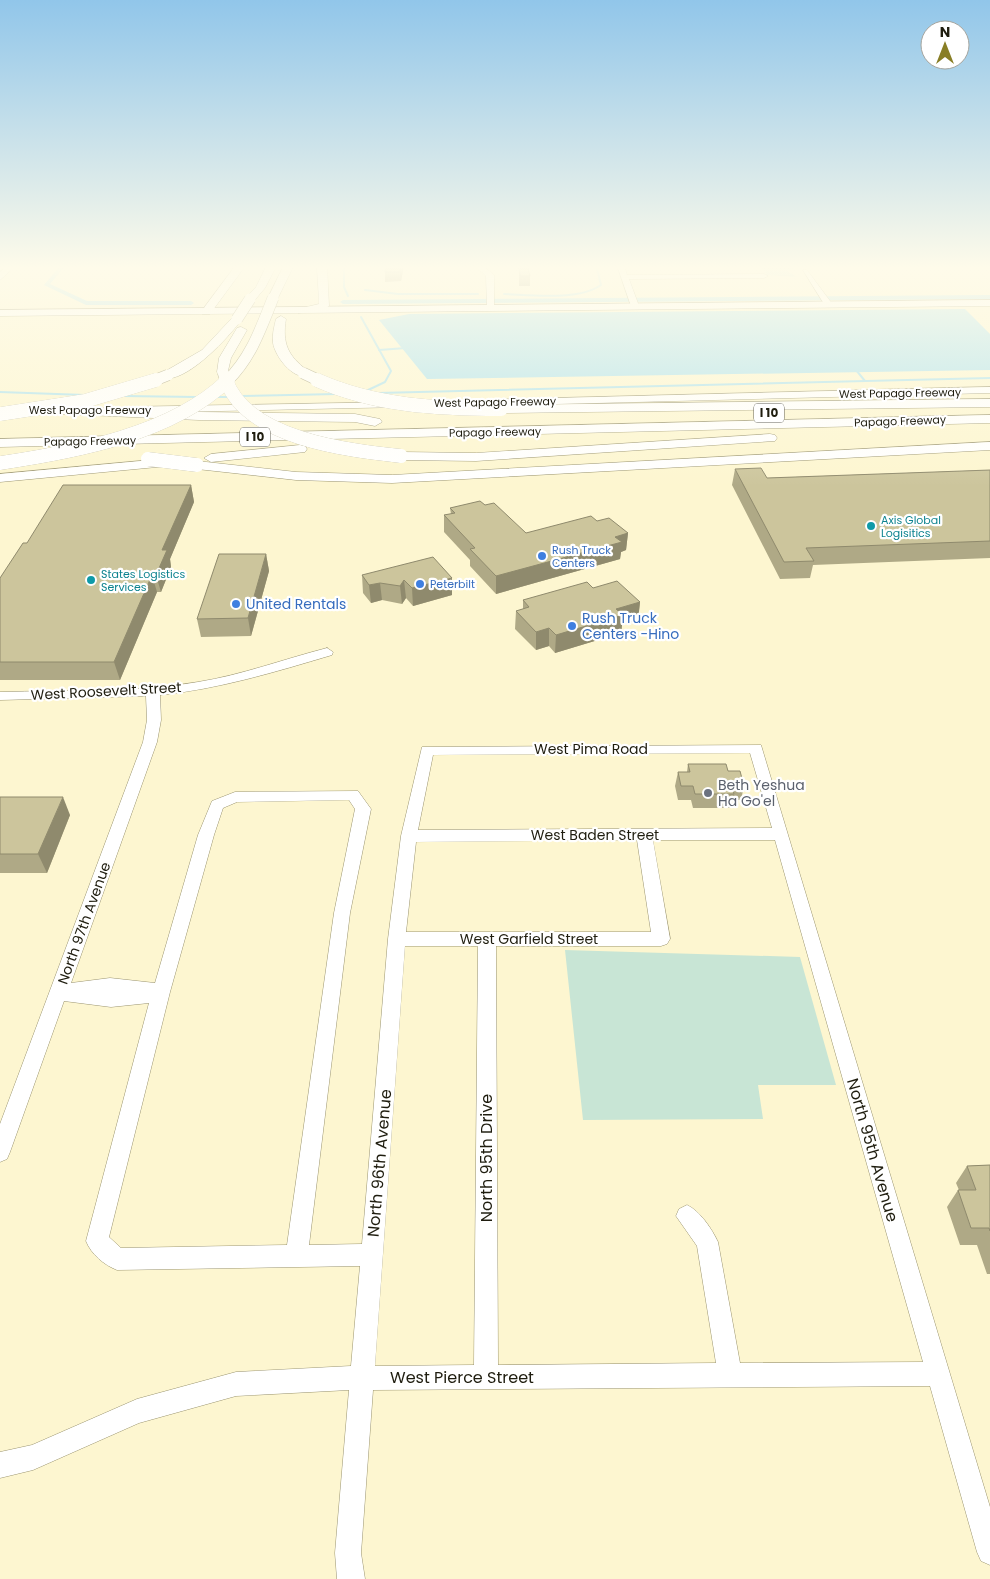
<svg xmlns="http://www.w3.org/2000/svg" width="990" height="1579" font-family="Poppins,sans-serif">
<rect width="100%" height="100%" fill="#fdf6d0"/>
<g fill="#c8e5d5">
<polygon points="760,265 795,265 796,267 787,271 797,277 767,275"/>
<polygon points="565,950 800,957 836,1085 758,1085 763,1119 583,1120"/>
</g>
<polygon fill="#aee2ee" points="965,309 990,334 990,370 427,379 379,320 409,314"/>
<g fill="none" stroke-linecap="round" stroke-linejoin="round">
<g stroke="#aee2ee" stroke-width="2">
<polyline points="344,265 344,287 348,296"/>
<polyline points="365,290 398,294 478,294"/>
<path d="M504 294C531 295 578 301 601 285L596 265"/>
<polyline points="361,317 391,371 385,382 366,391"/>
<polyline points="379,350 406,348"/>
<polyline points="856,370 865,381"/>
<polyline points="0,392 85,395"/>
<polyline points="378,393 990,378"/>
<polyline points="123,396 197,397"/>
<polyline points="241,396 337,394"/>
<polyline points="216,397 230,397"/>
</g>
<g fill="#aee2ee" fill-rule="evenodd">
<polygon points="61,265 66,265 50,284 87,301 191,301 194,303 191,305 86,305 44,285"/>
<polygon points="990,295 990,299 343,304 340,302 343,300"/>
</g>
<defs>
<g id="minor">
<polygon points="474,265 482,265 494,275 494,309 487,307 486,276"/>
<polygon points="617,265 624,265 627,275 764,274 768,276 764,278 629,279 639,306 635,308 631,306"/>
<polygon points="803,270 807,270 833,305 832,307 826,307"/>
<path d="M327 648 333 652 332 655C275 672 219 689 160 695L161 720 157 742 71 983 110 978 155 983 198 835 212 801 235 792 358 791 371 809 350 913 309 1245 362 1244 388 939 401 836 422 747 761 745 990 1507V1565L981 1561 977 1552 930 1386 373 1390 361 1553 365 1579H337L335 1553 349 1390 236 1396 139 1423 33 1470 0 1478V1452L32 1445 137 1399 236 1372 351 1366 360 1266 117 1270C104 1265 91 1254 86 1241L149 1003 111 1007 64 1001 10 1152 7 1159 0 1162V1124L143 742 147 720 146 696 0 700V692C66 690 133 693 198 682 242 675 284 659 327 648ZM750 753 772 828 418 830 433 755ZM349 800 355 809 334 913 287 1245 121 1248 109 1237 170 992 214 835 223 808 237 802ZM637 840 651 932H406L416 842ZM653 840H775L923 1362 740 1363 718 1242C712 1229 700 1211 687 1205L679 1209 676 1216 697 1246 716 1363 498 1365 496 946H661L667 944 670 939ZM405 946H478L474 1365 375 1366Z"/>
</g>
<g id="major">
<polygon points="8,265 17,265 0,280 0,272"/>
<polygon points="990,300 990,306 0,316 0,310"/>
<polygon points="990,387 990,393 476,406 470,403 476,400"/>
<polygon points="399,402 405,405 403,407 126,413 120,410 126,407"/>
</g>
<g id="highway">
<polygon points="236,265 246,265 210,314 202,314 201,312"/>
<polygon points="267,265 277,265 265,288 254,301 246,301 245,299 256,287"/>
<polygon points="284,265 294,265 277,300 269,300 268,298"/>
<polygon points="317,265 327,265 329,306 324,309 298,313 298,309 319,304"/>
<path d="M237 316 242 319C230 336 187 383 164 378L162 375 164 372 202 350 233 317Z"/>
<path d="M281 316 286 319C282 343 288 356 307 370L309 373 307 376C292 379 275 356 273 343 272 335 274 327 276 319Z"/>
<polygon points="241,327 247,330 231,358 227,375 219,375 217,372 219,358 237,328"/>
<polygon points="990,399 990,407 501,413 495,409 501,405"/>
<polygon points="46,406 199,412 355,414 380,419 382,422 375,426 355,422 199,420 41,413 40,410"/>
<polygon points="990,415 990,423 0,447 0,439"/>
<polygon points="770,434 775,435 777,438 775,441 476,461 401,460 394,456 401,452 476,453"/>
<polygon points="990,442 990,450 392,483 296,480 197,469 190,465 197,461 296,472 392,475"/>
<polygon points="300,445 305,446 307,449 305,452 211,462 204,458 211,454"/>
<polygon points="173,458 180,462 178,465 0,482 0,474"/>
</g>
</defs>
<use href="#minor" stroke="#9b9571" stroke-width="1"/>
<use href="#major" stroke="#9b9571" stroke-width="1"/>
<use href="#highway" stroke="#9b9571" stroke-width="1"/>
<use href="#minor" fill="#fff" fill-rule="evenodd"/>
<use href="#major" fill="#fff" fill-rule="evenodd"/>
<use href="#highway" fill="#fff" fill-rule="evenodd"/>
<defs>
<g id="highway-bridge-far1">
<polyline points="237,319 250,299"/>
<polyline points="223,372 226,381"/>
<polyline points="303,373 320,381"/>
<polyline points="153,381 168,375"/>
<path d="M227 381C251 358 261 328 273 298"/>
</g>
<g id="highway-bridge">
<path d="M226 380C247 439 347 450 401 456"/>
<path d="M317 380C375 406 439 409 501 409"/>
<polyline points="0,414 85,401 156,380"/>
<polyline points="148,459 197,465"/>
<path d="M0 463C75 452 172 434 228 380"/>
</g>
</defs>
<use href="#highway-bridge-far1" stroke="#9b9571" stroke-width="12" stroke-linecap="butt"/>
<use href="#highway-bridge" stroke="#9b9571" stroke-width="14" stroke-linecap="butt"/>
<use href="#highway-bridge-far1" stroke="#fff" stroke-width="11"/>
<use href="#highway-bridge" stroke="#fff" stroke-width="14"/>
</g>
<g fill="#afa986">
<polygon points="386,265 404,265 401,281 385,282 385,272"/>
<polygon points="519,268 530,276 530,286 519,286"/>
<polygon points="735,469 767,478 990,470 990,558 813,565 810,578 780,579 732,485"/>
<polygon points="191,485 194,502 170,559 171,567 161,592 157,592 120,680 0,680 0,578 27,543"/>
<polygon points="485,505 526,533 597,521 628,533 626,550 621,552 620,559 496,594 470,566 470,560 444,532 444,515 451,514 450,508"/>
<polygon points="266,554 269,571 251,636 201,637 197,619"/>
<polygon points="362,575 452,578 452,595 413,606 406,598 402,604 382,600 371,603 363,593"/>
<polygon points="593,588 640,602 638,620 622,625 621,633 555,653 549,646 536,650 515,629 516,611 523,609 523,600"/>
<polygon points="688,764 728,771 744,786 741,800 732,800 731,808 693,808 691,800 678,800 675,786 678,772 687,772"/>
<polygon points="0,797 70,815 47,873 0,873"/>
<polygon points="990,1165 990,1274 987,1274 977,1245 960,1245 947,1207 958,1190 959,1190 956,1183 967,1166"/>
</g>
<g fill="#8f8a6d">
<polygon points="402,265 404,265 401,281 400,272"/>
<polygon points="191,485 194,502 170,559 171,567 161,592 156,575 162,550"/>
<polygon points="628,533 626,550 621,552 620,559 496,594 496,576 615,537"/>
<polygon points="266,554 269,571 251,636 248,618"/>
<polygon points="152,575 157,592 120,680 114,662"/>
<polygon points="452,578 452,595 413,606 412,588"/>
<polygon points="404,580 406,598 402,604 400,586"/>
<polygon points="380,583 382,600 371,603 369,585"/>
<polygon points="640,602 638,620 622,625 621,633 555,653 556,635 616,609"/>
<polygon points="549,628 549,646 536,650 536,632"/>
<polygon points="63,797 70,815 47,873 38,854"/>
</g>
<g fill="#ccc59c" stroke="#8f8a6d">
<polygon points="386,265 402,265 400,272 385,272"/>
<polygon points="519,268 528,268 530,276 520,276"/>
<polygon points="761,468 767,478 990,470 990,541 806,548 814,561 784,562 735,469"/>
<polygon points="63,485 191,485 162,550 167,550 156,575 152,575 114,662 0,662 0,578 23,543 27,543"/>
<polygon points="480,501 485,505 494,503 526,533 591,516 597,521 609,518 628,533 615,537 622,542 496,576 470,549 475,548 444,515 455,513 450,508"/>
<polygon points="219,554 266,554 248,618 197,619"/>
<polygon points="433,557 452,578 412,588 404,580 400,586 380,583 369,585 362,575"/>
<polygon points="617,581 640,602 616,609 623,615 556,635 549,628 536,632 516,611 529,607 523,600 587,582 593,588"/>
<polygon points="688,764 726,764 728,771 740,771 744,786 732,786 734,794 695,794 693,786 681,786 678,772 690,772"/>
<polygon points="0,797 63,797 38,854 0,854"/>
<polygon points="990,1165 990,1231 989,1228 971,1228 958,1190 976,1190 967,1166"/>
</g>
<linearGradient id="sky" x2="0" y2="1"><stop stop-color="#91c6ea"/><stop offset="0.55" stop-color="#fefbea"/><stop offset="1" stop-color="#fefbea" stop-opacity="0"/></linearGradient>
<rect width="990" height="486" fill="url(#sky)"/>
<g fill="#0f9aa8" stroke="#fff" stroke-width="2">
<circle cx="871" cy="526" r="5"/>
<circle cx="91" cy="580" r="5"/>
</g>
<g fill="#3f7fe0" stroke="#fff" stroke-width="2">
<circle cx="542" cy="556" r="5"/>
<circle cx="420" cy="584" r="5"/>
<circle cx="236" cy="604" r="5"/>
<circle cx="572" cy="626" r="5"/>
</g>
<circle fill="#6b7280" stroke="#fff" stroke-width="2" cx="708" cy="793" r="5"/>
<g text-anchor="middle" stroke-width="4.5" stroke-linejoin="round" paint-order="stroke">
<g font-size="11" fill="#1f1d0f" stroke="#fff">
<text transform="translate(900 393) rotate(-1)" y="4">West Papago Freeway</text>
<text transform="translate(495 402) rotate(-1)" y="4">West Papago Freeway</text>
<text x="90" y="414">West Papago Freeway</text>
<text transform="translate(900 421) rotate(-2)" y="4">Papago Freeway</text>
<text transform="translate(495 432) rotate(-1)" y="4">Papago Freeway</text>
<text transform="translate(90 441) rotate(-1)" y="4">Papago Freeway</text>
</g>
<g font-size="11" fill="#0d838f" stroke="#fff" text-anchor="start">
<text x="881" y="524">Axis Global<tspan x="881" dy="13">Logisitics</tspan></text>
<text x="101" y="578">States Logistics<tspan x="101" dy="13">Services</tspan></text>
</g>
<g font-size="11" fill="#366cbe" stroke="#fff" text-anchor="start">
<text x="552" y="554">Rush Truck<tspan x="552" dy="13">Centers</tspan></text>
<text x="430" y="588">Peterbilt</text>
</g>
<g fill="#fff" stroke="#626157" stroke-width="1">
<rect x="754" y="403.5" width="30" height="19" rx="4"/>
<rect x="240" y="427.5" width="30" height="19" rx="4"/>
</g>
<g font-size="12" font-weight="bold" fill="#1f1d0f">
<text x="769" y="417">I 10</text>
<text x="255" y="441">I 10</text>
</g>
<g font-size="14" fill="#366cbe" stroke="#fff" text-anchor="start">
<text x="246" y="609">United Rentals</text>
<text x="582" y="623">Rush Truck<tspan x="582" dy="16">Centers -Hino</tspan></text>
</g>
<g font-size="14" fill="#1f1d0f" stroke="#fff">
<text transform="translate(106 691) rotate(-3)" y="5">West Roosevelt Street</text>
<text x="591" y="754">West Pima Road</text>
<text x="595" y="840">West Baden Street</text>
<text transform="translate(84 923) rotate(-70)" y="5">North 97th Avenue</text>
<text x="529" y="944">West Garfield Street</text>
</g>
<g font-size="14" fill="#5b616d" stroke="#fff" text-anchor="start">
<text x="718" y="790">Beth Yeshua<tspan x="718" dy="16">Ha Go'el</tspan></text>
</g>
<g font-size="16" fill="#1f1d0f" stroke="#fff">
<text transform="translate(873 1150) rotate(74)" y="6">North 95th Avenue</text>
<text transform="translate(486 1158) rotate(-90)" y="6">North 95th Drive</text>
<text transform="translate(379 1163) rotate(-85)" y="6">North 96th Avenue</text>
<text x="462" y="1383">West Pierce Street</text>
</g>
</g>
<g transform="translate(945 45)"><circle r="24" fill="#ffffff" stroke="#a5a59f"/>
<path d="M0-4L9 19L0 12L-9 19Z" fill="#887e25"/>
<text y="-8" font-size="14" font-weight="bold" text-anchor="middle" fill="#1f1d0f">N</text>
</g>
</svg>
